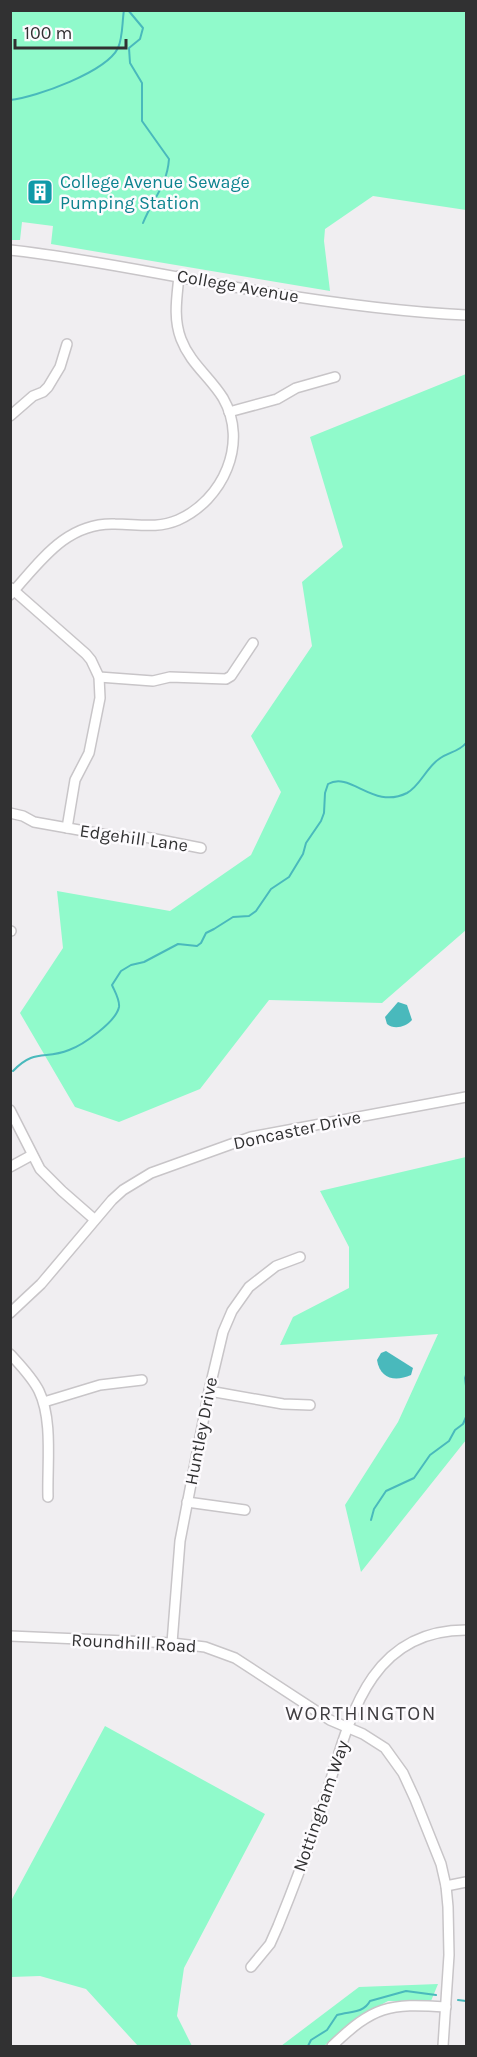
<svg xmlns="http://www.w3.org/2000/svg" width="477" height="2057" font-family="Karla,sans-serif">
<rect width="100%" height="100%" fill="#f0eef1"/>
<g fill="#90facb">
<polygon points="10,11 466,11 466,210 373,196 325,229 324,241 330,291 51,244 53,226 22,222 20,240 11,240"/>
<polygon points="466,374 466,930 382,1003 269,1000 200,1089 119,1122 75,1107 20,1013 63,948 57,891 170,911 251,855 281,792 251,736 312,646 302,582 343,547 310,437"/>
<polygon points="466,1157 466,1440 361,1572 345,1505 398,1422 438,1334 280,1345 293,1317 349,1288 349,1247 320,1191"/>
<polygon points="105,1726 265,1814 184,1968 177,2016 192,2046 138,2046 86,1989 40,1976 11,1977 11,1901"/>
<polygon points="438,1984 431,2001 388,2001 355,2019 324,2046 281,2046 359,1987"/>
</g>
<g fill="#49b9bc">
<path d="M398 1002 407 1005 412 1020C406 1027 394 1030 387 1024L385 1017Z"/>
<path d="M386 1351 413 1368 411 1375C395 1382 380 1379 377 1360L381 1353Z"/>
</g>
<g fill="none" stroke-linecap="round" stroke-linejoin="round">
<g stroke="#49b9bc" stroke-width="2">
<path d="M128 10 143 28 140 39 129 48 130 63 142 83V121L169 159C167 186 153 198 143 223"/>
<path d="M10 100C37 97 106 72 118 48 123 37 122 22 124 10"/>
<path d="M13 1071C35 1048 45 1060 69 1050 83 1045 116 1022 119 1007 120 1000 115 992 112 985L121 971 131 965 144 962 178 944 197 946 201 943 206 933 214 929 233 917 249 916 256 911 271 889 289 877 303 854 306 843 321 821 324 813 325 793 328 784C351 771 373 810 407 793 420 786 426 768 439 759 448 752 459 752 466 743"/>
<polyline points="466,1375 465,1378 466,1386"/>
<polyline points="371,1520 374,1509 386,1491 414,1478 430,1455 449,1441 455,1430 463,1424 466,1417"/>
<polyline points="458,2000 466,2001"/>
<path d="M308 2046 311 2040 327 2030 337 2015C349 2011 363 2014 370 2001L406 1991 436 1995"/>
</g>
<defs>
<g id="minor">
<path d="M10 250C94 259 175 278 258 291 327 302 397 312 466 315"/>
<polyline points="229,412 277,399 296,388 335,377"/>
<polyline points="10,416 33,396 43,392 48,387 60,367 67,344"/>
<polyline points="11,588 86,654 91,660 99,677 100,698 89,753 75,780 67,828"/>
<path d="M10 595C40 562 66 522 115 524 137 524 157 529 178 520 223 500 249 443 223 398 210 377 190 363 181 339 173 318 177 297 179 276"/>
<polyline points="99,677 153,681 170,677 226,679 231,676 253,643"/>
<polyline points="10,813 23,816 34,822 124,838 145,837 201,848"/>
<polyline points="10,931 11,931"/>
<polyline points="10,1110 40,1169 62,1191 94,1219"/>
<polyline points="10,1167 32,1155"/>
<polyline points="10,1313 41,1284 112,1200 123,1190 151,1173 251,1137 466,1097"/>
<path d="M10 1354C20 1365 32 1377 39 1391 53 1420 47 1464 48 1497"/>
<polyline points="209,1391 283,1404 310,1405"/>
<polyline points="44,1402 100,1385 142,1380"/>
<polyline points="187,1502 245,1510"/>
<polyline points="10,1636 172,1643 205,1647 235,1658 330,1720 363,1734 385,1748 403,1773 415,1799 441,1864 446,1886 448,1907 449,1955 443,2046"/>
<polyline points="172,1643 180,1541 209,1391 223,1332 232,1311 249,1287 276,1266 300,1257"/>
<polyline points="446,1886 466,1882"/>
<path d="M251 1967 270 1944 278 1926C293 1889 307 1852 320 1814 347 1735 360 1630 466 1630"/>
<path d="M332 2046C374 2006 388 2003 446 2007"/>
</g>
</defs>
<use href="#minor" stroke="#c8c5c8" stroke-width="12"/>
<use href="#minor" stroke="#fff" stroke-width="9"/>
</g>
<defs>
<symbol id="building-square" viewBox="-11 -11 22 22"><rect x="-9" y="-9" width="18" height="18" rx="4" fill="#0f9aa8" stroke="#fdfbfe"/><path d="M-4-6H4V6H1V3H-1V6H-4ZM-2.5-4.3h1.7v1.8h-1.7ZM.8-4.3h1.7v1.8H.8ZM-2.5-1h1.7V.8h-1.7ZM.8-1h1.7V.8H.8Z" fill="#fff"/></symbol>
</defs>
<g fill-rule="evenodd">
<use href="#building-square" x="25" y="177" width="30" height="30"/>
</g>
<g text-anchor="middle" stroke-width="5" stroke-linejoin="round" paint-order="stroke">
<g font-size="18" fill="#0d838f" stroke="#fdfbfe" text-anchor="start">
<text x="60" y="188">College Avenue Sewage<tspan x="60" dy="21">Pumping Station</tspan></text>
</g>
<g font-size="18" fill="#313132" stroke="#fdfbfe">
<text transform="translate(238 286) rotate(10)" y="6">College Avenue</text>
<text transform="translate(134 838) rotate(8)" y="6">Edgehill Lane</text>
<text transform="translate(297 1130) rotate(-12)" y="6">Doncaster Drive</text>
<text transform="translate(201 1431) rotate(-79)" y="6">Huntley Drive</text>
<text transform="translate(134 1643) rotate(3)" y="6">Roundhill Road</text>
<text transform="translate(321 1806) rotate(-71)" y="6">Nottingham Way</text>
</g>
<g font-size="20" letter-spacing="1.5" fill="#403e41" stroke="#fdfbfe">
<text x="361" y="1720">WORTHINGTON</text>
</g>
</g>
<rect width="477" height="2057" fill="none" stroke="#313132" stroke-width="24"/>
<path d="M15 39v9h111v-9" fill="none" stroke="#313132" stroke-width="3"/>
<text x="24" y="39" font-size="18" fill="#313132" stroke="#fdfbfe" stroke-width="4.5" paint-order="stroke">100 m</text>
</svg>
